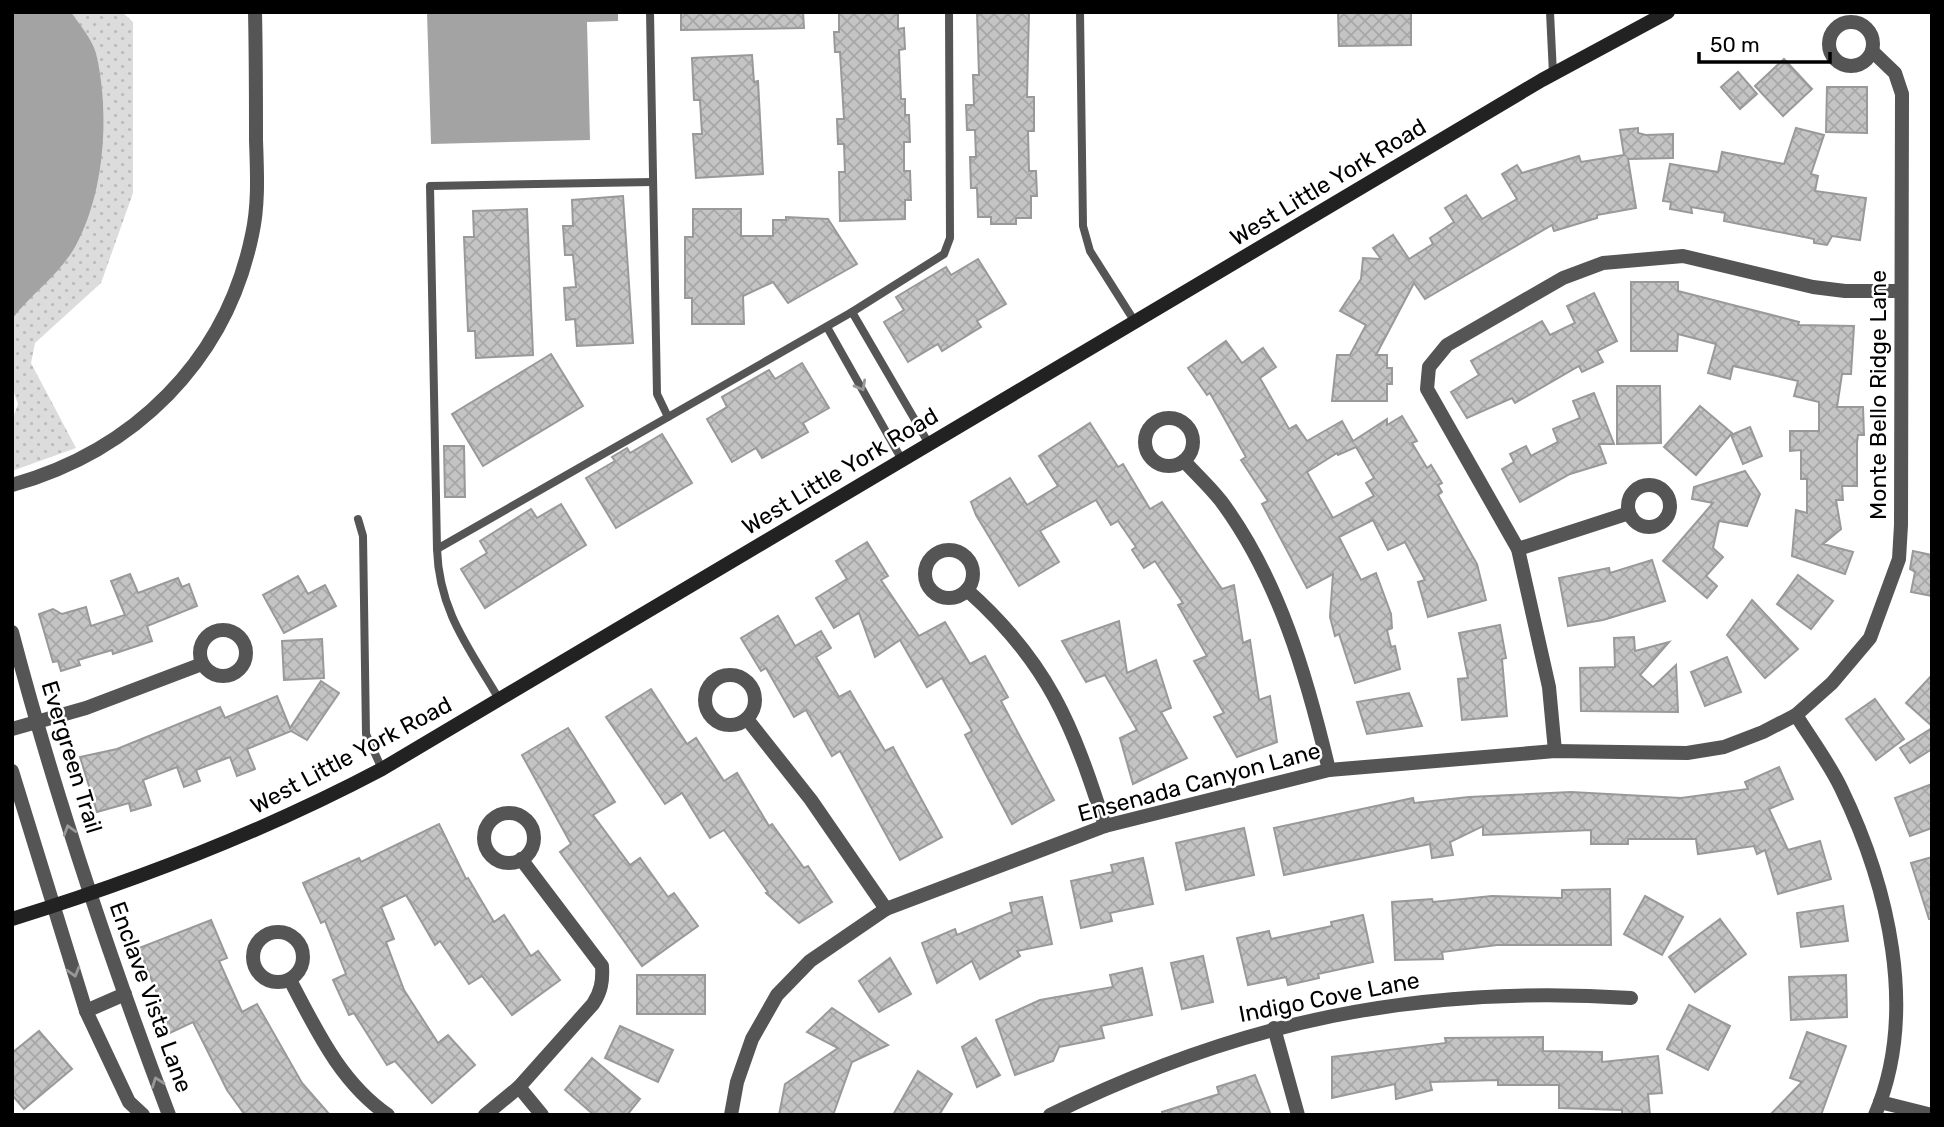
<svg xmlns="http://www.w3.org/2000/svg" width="1944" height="1127" font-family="Rubik,sans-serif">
<defs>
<pattern id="grass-dots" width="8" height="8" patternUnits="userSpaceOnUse" patternTransform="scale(1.75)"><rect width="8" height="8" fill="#dcdcdc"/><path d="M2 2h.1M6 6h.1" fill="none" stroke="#bbb" stroke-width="1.8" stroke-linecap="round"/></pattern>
<pattern id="building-cross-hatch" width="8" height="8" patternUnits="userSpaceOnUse" patternTransform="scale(1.75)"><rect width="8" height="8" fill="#c4c4c4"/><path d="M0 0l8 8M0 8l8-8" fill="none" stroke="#a7a7a7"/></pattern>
</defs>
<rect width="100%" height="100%" fill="#fff"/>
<polygon fill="url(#grass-dots)" points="71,12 122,12 133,22 133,193 101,283 35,343 31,363 76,448 12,471 12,421 18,404 12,387 12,319 97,181 102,92 96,52"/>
<g fill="#a3a3a3">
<path d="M12 12H71C79 24 92 39 96 53 110 112 105 193 75 247 59 275 32 293 12 319Z"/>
<polygon points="427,12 618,12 618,21 587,22 590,140 431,144"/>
</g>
<g fill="url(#building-cross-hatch)" stroke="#999" stroke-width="2" fill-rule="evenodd">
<polygon points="681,12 803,12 804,28 681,30"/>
<polygon points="839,12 898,12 898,29 904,28 905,49 899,50 901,99 905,99 905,115 909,115 910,142 904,142 904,171 910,171 911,200 905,200 905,219 840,221 839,172 845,172 844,144 838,144 837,119 844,119 840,52 835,52 834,32 839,32"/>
<polygon points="977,12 1029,12 1027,97 1034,97 1034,131 1028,131 1029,171 1036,171 1037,196 1031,196 1031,218 1016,218 1016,224 991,224 991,217 978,217 977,188 971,188 970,157 976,157 975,130 967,130 966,105 974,105 973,75 979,75"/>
<polygon points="1338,12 1411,12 1411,45 1339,46"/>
<polygon points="752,55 754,82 758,81 763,174 696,178 693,134 702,134 700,100 694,100 692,58"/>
<polygon points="1784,59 1812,89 1783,116 1755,86"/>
<polygon points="1738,72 1757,94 1740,109 1721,87"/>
<polygon points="1827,87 1867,87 1867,133 1826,132"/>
<polygon points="1638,128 1638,133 1646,135 1673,134 1673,158 1628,159 1636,208 1597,215 1597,218 1554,231 1552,225 1425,299 1414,283 1376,355 1387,355 1387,368 1392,368 1392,384 1387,384 1387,401 1332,401 1337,355 1350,355 1366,325 1340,311 1361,279 1363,258 1381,259 1373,248 1393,235 1409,259 1433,244 1430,238 1454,222 1445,208 1466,195 1482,219 1517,199 1502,174 1517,165 1522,173 1579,156 1581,162 1624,155 1620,130"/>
<polygon points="1796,128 1824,135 1811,174 1818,176 1815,191 1866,198 1860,240 1832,236 1827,245 1814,243 1814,239 1724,221 1725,213 1691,207 1692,213 1670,209 1671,202 1663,201 1670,164 1718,172 1722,152 1784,164"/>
<polygon points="623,196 633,343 577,346 575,319 566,320 564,288 576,287 573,255 565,255 563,226 573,226 572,200"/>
<polygon points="527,209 533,355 476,358 475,331 468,331 464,237 474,237 473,211"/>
<polygon points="693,209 741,209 741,236 773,236 773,220 786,220 786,217 828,219 857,264 788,303 773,282 743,296 744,324 692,324 692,298 685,298 685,237 693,237"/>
<polygon points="978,259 1006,304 977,321 981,327 942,351 938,344 908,362 884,322 904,310 896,297 946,267 951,275"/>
<polygon points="1631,282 1678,282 1678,291 1799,322 1798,325 1854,326 1851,374 1842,374 1837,407 1863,407 1864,435 1858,435 1857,442 1857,486 1842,486 1843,500 1836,500 1841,529 1823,544 1853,552 1845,574 1792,556 1796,510 1807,513 1807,479 1801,479 1801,450 1790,451 1790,431 1819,431 1819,402 1794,396 1798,381 1733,366 1730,379 1708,373 1716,344 1678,334 1677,351 1631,351"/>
<polygon points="1594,293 1617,341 1597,351 1603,362 1582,372 1579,366 1515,403 1512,398 1467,418 1451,392 1479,375 1471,361 1542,321 1550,335 1575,323 1567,306"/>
<path d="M1226 341 1242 363 1263 348 1276 367 1260 378 1289 429 1296 425 1307 441 1342 421 1353 441 1387 419V425L1402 416 1417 441 1412 443 1427 468 1431 465 1442 483 1438 485 1442 492 1438 495 1477 564 1486 600 1428 617 1418 582 1425 580 1405 542 1388 550 1373 520 1339 537 1361 580 1376 573 1391 614 1392 628 1387 630 1391 647 1395 646 1400 669 1355 683 1339 634 1335 636 1330 617 1333 574 1307 588 1262 504 1268 501 1241 460 1246 457 1210 393 1207 395 1188 368ZM1356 447 1374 478 1366 483 1374 496 1333 518 1307 472 1337 453 1338 455Z"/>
<polygon points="551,354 583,406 483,466 452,414"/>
<polygon points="802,363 829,408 803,423 808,432 762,458 756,448 732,462 707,419 727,407 722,397 769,370 775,379"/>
<polygon points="1617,386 1660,386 1661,443 1617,444"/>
<polygon points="1594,393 1614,444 1599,444 1606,463 1570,474 1520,502 1502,469 1514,462 1510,454 1526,446 1531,456 1558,442 1553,429 1580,418 1573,401"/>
<polygon points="1700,406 1732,433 1696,475 1664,447"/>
<polygon points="1090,423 1118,467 1123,464 1150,509 1162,502 1222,589 1234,585 1243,643 1250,640 1259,700 1270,696 1277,742 1237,757 1214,717 1224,713 1194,661 1207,656 1178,605 1183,603 1155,561 1144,568 1132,550 1136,547 1118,521 1111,525 1096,500 1040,531 1059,562 1019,586 976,515 971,502 1010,478 1027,505 1058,486 1039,456"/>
<polygon points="1750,427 1762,456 1743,464 1731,435"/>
<polygon points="662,434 692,483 616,528 586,478 615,461 612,457 627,448 630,453"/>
<polygon points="444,446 464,446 465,497 445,497"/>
<polygon points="1745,471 1760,494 1747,526 1719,521 1713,548 1723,557 1706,576 1717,586 1707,598 1663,561 1713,503 1692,499 1694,487"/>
<polygon points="561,504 586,545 485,608 461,569 487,553 480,541 531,509 537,518"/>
<polygon points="867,542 888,576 881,580 919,636 945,622 970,664 985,656 1008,697 1001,701 1054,800 1012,824 965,735 972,731 942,678 927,687 900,640 875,657 859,613 834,628 816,598 847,579 836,561"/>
<polygon points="1913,551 1932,555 1932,596 1911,592 1915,572 1910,569"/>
<polygon points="1652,560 1665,601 1603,620 1568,626 1559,578 1609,568 1610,573"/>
<polygon points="130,574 138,593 178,578 182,587 189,584 197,606 147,626 152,641 113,654 112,650 78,660 80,665 61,671 58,661 53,662 39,614 53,609 62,614 86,607 91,626 125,615 111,581"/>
<polygon points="1798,575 1833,601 1811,629 1777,604"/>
<polygon points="298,576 308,594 325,585 336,606 284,633 263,595"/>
<polygon points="1752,600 1798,649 1765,678 1727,635"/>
<polygon points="778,616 795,646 821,631 831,648 816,657 839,697 850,691 885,751 893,747 942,837 900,860 840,751 832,756 806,710 794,717 766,668 761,671 741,638"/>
<polygon points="1119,621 1127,673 1156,660 1171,708 1161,712 1187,758 1133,784 1120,738 1137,730 1105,675 1086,682 1062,641"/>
<polygon points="1500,625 1506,658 1502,659 1507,716 1462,720 1458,679 1468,678 1459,633"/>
<polygon points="1634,637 1635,651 1669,642 1640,675 1653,687 1676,665 1678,712 1581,711 1580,668 1615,667 1614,638"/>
<polygon points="322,639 324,678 284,680 282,641"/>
<polygon points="1727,657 1741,692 1705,706 1691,672"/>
<polygon points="1932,675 1932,726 1906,703"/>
<polygon points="321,681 339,693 307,740 291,731 247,749 255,769 237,776 230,757 196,770 200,781 184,787 177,767 143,780 151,805 131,811 129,803 97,812 80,757 117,749 220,707 225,718 277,696 290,728"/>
<polygon points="651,689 687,744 696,738 724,781 737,773 769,826 772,824 804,868 808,866 832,902 799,923 766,893 768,892 724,830 710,838 682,793 665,804 606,717"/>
<polygon points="1409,693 1422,726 1367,734 1357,702"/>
<polygon points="1875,699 1904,739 1876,760 1846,719"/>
<polygon points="568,728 615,802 593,815 630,865 640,858 668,897 674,893 698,926 642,966 560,852 571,844 522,755"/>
<polygon points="1932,728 1932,749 1910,763 1900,748"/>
<polygon points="1779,767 1793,799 1769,809 1788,850 1820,841 1831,879 1778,894 1765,850 1757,854 1754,846 1698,854 1696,839 1628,839 1628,844 1591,844 1591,830 1483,835 1483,826 1450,842 1453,855 1432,858 1430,844 1284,875 1274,828 1413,798 1414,803 1469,797 1571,792 1681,798 1748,789 1745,782"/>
<polygon points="1932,784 1932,828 1910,836 1895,798"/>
<polygon points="439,824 466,879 468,878 494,922 504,915 531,956 538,951 560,980 512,1015 482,976 469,984 440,941 435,945 406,895 381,907 394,939 386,942 404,990 438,1043 448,1035 475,1065 432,1103 395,1061 387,1065 354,1013 349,1015 333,980 346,974 325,921 321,923 303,883 359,858 361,862"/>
<polygon points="1244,828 1254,875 1186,890 1176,843"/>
<polygon points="1932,857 1932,919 1929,919 1911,863"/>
<polygon points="1143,858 1153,904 1110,913 1112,921 1081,928 1071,881 1113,872 1111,865"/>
<polygon points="1610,889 1611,945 1497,945 1442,952 1443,959 1395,960 1392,902 1432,899 1433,902 1492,896 1562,898 1562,890"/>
<polygon points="1645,896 1683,917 1662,955 1624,934"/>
<polygon points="1042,897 1052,944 1017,951 1020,956 980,979 972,961 937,983 922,943 955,929 957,935 1012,912 1010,903"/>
<polygon points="1843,906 1848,941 1801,947 1797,913"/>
<polygon points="1363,915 1373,962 1318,974 1319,978 1288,985 1286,977 1248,985 1237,938 1269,931 1271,939 1332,926 1331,922"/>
<polygon points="1720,919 1746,954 1695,992 1669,957"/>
<polygon points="211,920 227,958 219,961 242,1012 257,1004 302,1083 330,1115 245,1115 227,1090 193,1022 170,1033 154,998 158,996 139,948"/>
<polygon points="1203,956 1213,1002 1182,1009 1171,963"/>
<polygon points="890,958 911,994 879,1012 859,981"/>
<polygon points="1142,968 1152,1015 1101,1026 1104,1038 1059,1047 1053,1061 1015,1075 996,1020 1040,1000 1113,987 1110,975"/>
<rect x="637" y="975" width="68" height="39"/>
<polygon points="1846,975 1847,1017 1791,1020 1789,977"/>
<polygon points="1689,1005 1730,1026 1708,1070 1667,1049"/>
<polygon points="832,1008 888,1045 852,1062 833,1115 779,1115 785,1084 838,1048 807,1032"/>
<polygon points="620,1026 673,1050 658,1082 605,1058"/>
<polygon points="39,1031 72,1069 24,1109 12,1095 12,1053"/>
<polygon points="1807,1032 1846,1046 1821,1115 1770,1115 1802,1082 1790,1078"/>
<polygon points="1543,1037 1543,1051 1602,1052 1602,1062 1658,1056 1662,1093 1648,1094 1650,1115 1622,1115 1622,1110 1559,1108 1559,1085 1498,1085 1498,1080 1430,1082 1432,1090 1396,1099 1395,1084 1332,1098 1332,1057 1446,1043 1445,1038"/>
<polygon points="976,1038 1000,1075 977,1087 962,1047"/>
<polygon points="592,1058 640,1099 627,1115 594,1115 565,1090"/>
<polygon points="918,1071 952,1094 939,1115 893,1115"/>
<polygon points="1255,1075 1271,1115 1163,1115 1162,1112 1219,1094 1217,1087"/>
</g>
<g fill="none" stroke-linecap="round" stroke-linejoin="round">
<g stroke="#555" stroke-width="8">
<polyline points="650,12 657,394 668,417"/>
<polyline points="1080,12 1083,226 1090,251 1135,322"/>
<polyline points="1550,12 1553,74"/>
<polyline points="653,182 430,186 437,549 852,312 944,254 950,238 949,12"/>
<polyline points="852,312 929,444"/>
<polyline points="827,327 902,460"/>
<polyline points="358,519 363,536 366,734 382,769"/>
<path d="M437 549C439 611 469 648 499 699"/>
</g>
<g stroke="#555" stroke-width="14">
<circle cx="1851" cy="44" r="22"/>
<circle cx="1169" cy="442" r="24"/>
<path d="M1184 461C1196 474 1210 487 1221 501 1279 579 1307 677 1329 770"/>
<path d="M12 485C134 451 226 361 252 235 259 204 257 171 256 140 256 97 256 55 255 12"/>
<circle cx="1649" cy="506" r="21"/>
<polyline points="1518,549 1629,513"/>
<circle cx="949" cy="574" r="24"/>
<path d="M967 590C1048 662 1073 725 1105 826"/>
<circle cx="223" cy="653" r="23"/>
<path d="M12 632C55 796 109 956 169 1115"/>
<circle cx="730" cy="700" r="25"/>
<path d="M1796 715C1811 739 1829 763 1841 788 1888 885 1919 1012 1875 1115"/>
<polyline points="747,719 811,800 886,909"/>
<polyline points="12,729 86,708 202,664"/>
<polyline points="1555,751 1549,687 1518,549 1427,389 1429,367 1447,345 1563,278 1603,263 1683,256 1813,287 1845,291 1900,291"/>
<polyline points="12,771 86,1011 129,1102 143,1115"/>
<circle cx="509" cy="838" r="25"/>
<circle cx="278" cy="957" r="25"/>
<path d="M290 980C316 1029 340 1082 388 1115"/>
<polyline points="86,1011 125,994"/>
<polyline points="1274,1028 1298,1115"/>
<polyline points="519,1087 542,1115"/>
<polyline points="1880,1102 1932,1115"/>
<path d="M485 1115 519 1087 593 1004C601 992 603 981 602 966L521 859"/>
<polyline points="731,1115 737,1082 752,1039 777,995 810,961 886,909 1105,826 1329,770 1555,751 1687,753 1724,747 1763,732 1796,715 1832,683 1870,638 1899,559 1901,525 1902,94 1895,73 1872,51"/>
<path d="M1050 1115C1241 1021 1419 984 1631 998"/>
</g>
<path stroke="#222" stroke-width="14" d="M12 919C141 879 263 832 382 769L1542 80 1668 12"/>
</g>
<defs><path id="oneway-chevron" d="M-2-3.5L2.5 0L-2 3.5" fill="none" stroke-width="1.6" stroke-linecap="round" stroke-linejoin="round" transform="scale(1.75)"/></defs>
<g stroke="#999">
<use href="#oneway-chevron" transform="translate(861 386) rotate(61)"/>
<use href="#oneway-chevron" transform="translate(69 830) rotate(-107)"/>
<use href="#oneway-chevron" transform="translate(74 972) rotate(74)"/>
<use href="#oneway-chevron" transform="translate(157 1082) rotate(-110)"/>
</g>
<g text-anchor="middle" stroke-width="5" stroke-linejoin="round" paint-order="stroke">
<g font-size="23" fill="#000" stroke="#fff">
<text transform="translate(1328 182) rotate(-31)" y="8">West Little York Road</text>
<text transform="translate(1878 395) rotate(-90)" y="8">Monte Bello Ridge Lane</text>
<text transform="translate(840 471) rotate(-31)" y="8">West Little York Road</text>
<text transform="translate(351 755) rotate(-28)" y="8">West Little York Road</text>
<text transform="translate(72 757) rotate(73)" y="8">Evergreen Trail</text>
<text transform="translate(1199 782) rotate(-15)" y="8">Ensenada Canyon Lane</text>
<text transform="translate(151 997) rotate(70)" y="8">Enclave Vista Lane</text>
<text transform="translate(1329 997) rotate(-11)" y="8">Indigo Cove Lane</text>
</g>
</g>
<rect width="1944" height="1127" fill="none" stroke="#000000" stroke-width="28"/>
<path d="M1699 52v10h131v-10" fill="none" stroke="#000000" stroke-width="3.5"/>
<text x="1710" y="52" font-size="21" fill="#000000" stroke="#ffffff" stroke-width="5" paint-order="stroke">50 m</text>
</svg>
